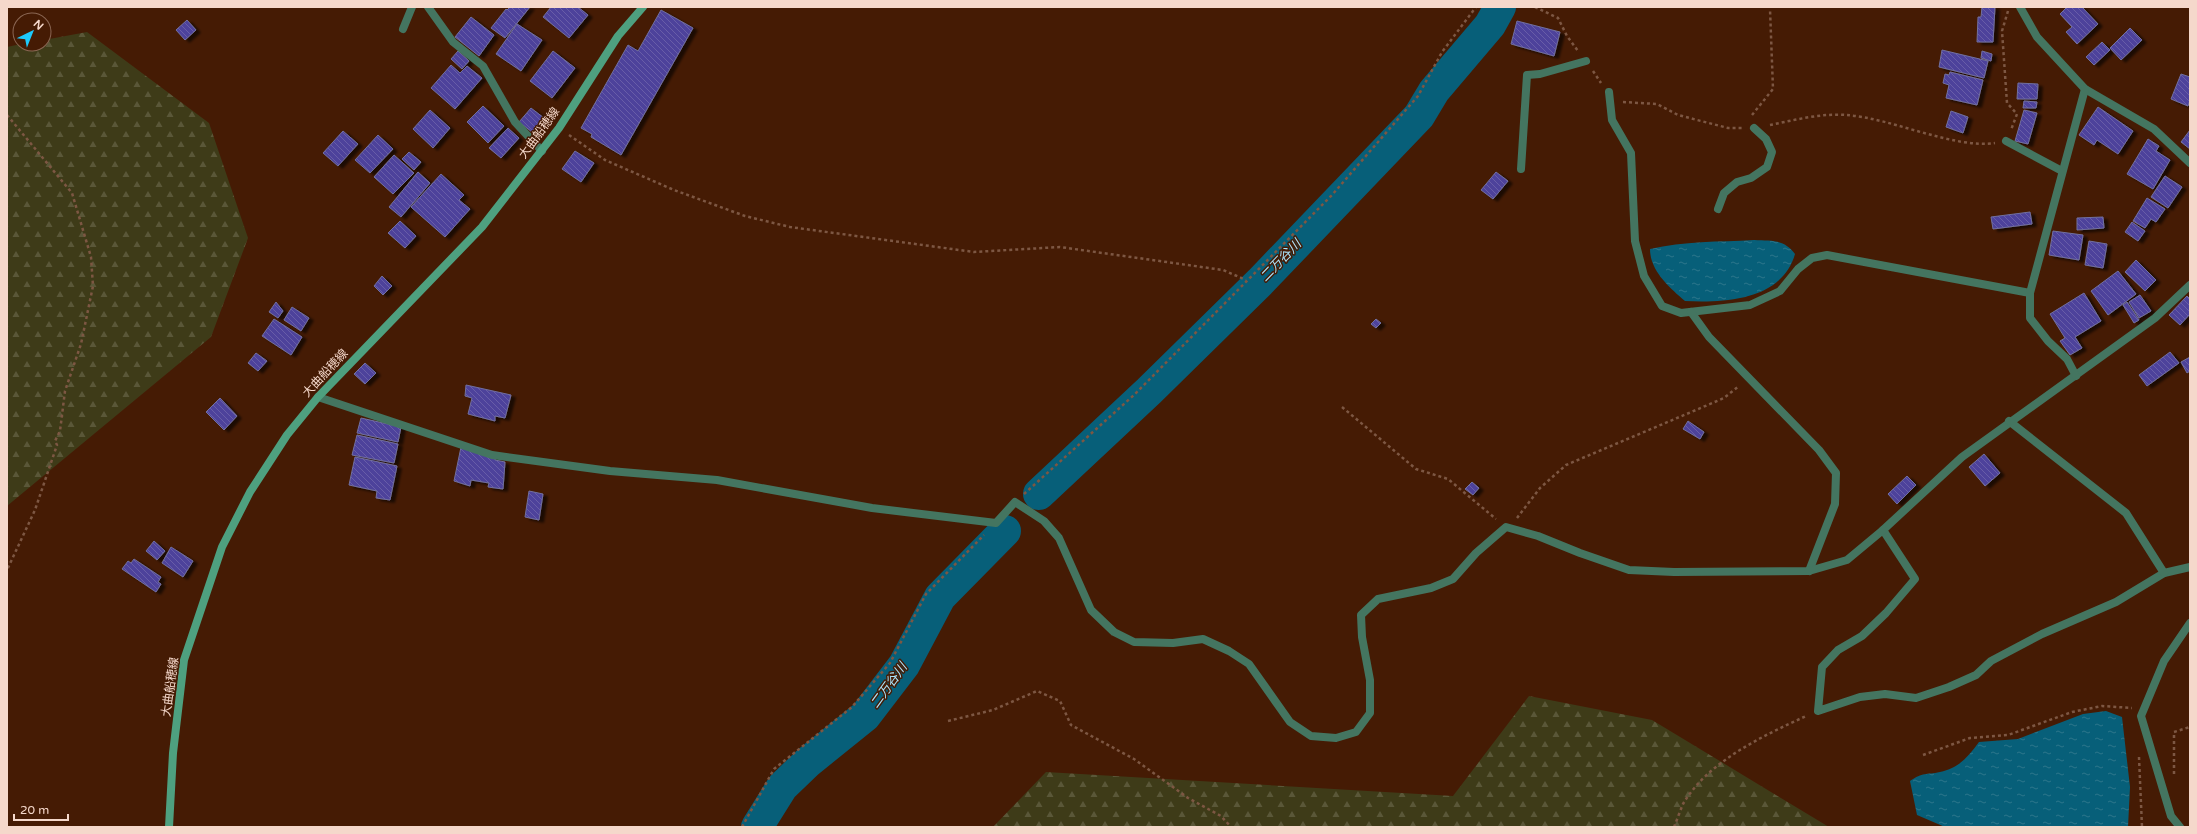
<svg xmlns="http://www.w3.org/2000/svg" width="2197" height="834" font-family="'Varela Round','Noto Sans JP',sans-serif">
<defs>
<pattern id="forest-firs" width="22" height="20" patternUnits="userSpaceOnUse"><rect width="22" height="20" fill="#3e3b18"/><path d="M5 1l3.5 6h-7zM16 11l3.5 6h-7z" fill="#5a5738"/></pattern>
<pattern id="water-ripples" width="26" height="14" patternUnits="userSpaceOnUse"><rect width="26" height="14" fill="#075f79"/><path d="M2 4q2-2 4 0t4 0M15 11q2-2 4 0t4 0" fill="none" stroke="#2c758b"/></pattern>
<pattern id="building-back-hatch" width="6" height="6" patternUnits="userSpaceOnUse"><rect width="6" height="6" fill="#4e429b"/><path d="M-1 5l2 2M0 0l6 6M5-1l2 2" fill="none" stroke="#685da8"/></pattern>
<filter id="shadow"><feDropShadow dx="4.5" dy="2.5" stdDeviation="1" flood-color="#0009"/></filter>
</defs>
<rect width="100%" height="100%" fill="#451b04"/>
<g fill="url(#forest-firs)">
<polygon points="87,32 209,123 248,238 211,337 7,506 7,47 21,44 44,44 44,40"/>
<polygon points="1529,696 1652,720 1829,827 993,827 1046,772 1453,796"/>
</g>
<g fill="url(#water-ripples)">
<path d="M1754 240C1772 241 1784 239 1795 254 1782 300 1725 303 1685 301 1670 288 1650 271 1650 249 1684 241 1719 242 1754 240Z"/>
<path d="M2106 711 2122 717 2130 787 2128 827H1945L1917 815 1910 781C1923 772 1926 775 1940 772 1959 768 1968 757 1979 742L2018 739 2083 714Z"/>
</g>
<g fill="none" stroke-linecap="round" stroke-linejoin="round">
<g stroke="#075f79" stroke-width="32">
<polyline points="1039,494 1149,391 1260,282 1419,116 1434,91 1490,25 1500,7"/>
<polyline points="757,827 782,787 808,762 865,716 904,665 940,597 1005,531"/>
</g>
</g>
<g fill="url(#building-back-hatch)" stroke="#71709f" filter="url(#shadow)">
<polygon points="510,7 530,7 505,38 491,28 506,9 507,10"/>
<polygon points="551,7 578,7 588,15 569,38 543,17"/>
<polygon points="1982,7 1995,7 1993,42 1977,42 1978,17 1981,17"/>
<polygon points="2067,7 2082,7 2098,24 2077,44 2066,32 2072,27 2060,14"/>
<polygon points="661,10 693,28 621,155 591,137 592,134 581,128 628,45 638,51"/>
<polygon points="471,17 494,35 479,56 455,37"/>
<polygon points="187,20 196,30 185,40 176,30"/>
<polygon points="1517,21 1560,32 1554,56 1511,44"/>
<polygon points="517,24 542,40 521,71 496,54"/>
<polygon points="2130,28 2142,40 2121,60 2110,48"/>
<polygon points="2102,42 2110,50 2094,65 2086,57"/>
<polygon points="1942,50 1988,61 1984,78 1939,67"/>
<polygon points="458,51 469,61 462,69 451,59"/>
<polygon points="553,51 575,68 552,98 530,81"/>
<polygon points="1982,51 1992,54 1991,61 1981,58"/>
<polygon points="451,65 460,73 467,66 482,78 455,109 431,88"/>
<polygon points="1950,72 1983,80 1977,105 1946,98 1949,85 1943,83 1945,74 1949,75"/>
<polygon points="2181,74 2190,77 2190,100 2188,106 2171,99"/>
<polygon points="2018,83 2038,84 2037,99 2017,99"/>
<polygon points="2024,101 2037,102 2036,108 2023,108"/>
<polygon points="483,106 504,126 488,143 467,122"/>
<polygon points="2098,107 2133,131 2118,154 2097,140 2094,145 2079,135"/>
<polygon points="531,108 544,118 532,132 519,122"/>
<polygon points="430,110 450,128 433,148 413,129"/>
<polygon points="2024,110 2037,113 2028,144 2015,141"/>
<polygon points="1951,111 1968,117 1963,133 1946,127"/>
<polygon points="508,128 519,138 501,158 489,148"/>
<polygon points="2190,130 2190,149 2181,142"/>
<polygon points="343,131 358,144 338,166 323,153"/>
<polygon points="378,135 393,149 370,173 355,160"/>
<polygon points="2148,139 2159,146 2156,151 2170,160 2153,189 2127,174"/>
<polygon points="575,151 594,163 581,182 562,169"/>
<polygon points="409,152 421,162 414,170 402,159"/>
<polygon points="394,155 414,173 393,194 374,177"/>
<polygon points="418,172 430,183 401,217 389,207"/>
<polygon points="1496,172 1508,181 1493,199 1481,190"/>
<polygon points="441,174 464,195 459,200 470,209 445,237 411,207"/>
<polygon points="2165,176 2182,187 2168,208 2151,197"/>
<polygon points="2147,198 2165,209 2156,222 2151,219 2145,228 2133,221"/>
<polygon points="2030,212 2032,224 1993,229 1991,217"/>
<polygon points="2103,217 2104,228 2077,230 2077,218"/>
<polygon points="400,221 416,236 405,248 388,233"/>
<polygon points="2132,222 2145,231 2138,241 2125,232"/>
<polygon points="2053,231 2083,235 2079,260 2049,255"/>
<polygon points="2089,241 2107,244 2103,268 2085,265"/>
<polygon points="2136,260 2156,280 2145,291 2125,272"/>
<polygon points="2118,271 2136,294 2108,315 2091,291"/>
<polygon points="382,276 392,286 383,295 374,286"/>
<polygon points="2084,293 2101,321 2075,337 2082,348 2070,355 2060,341 2065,338 2050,314"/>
<polygon points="2140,295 2151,311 2139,318 2129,302"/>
<polygon points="2187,296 2190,299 2190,314 2180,325 2169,315"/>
<polygon points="276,302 283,311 278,318 269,312"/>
<polygon points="2127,302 2139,320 2134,323 2123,305"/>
<polygon points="292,307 309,318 301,331 284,320"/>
<polygon points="274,319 302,337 291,355 262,336"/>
<polygon points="1376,319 1381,323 1376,328 1371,324"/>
<polygon points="2170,352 2179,363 2147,386 2139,375"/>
<polygon points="256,353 267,361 258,371 248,363"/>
<polygon points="2190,357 2190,371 2187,373 2181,362"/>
<polygon points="365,363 376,373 365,384 354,374"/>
<polygon points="466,385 511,395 505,418 495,416 495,421 468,414 472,398 465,396"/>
<polygon points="220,398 237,416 224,430 206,412"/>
<polygon points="361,418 401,427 398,442 357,433"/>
<polygon points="1688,421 1704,432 1700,439 1683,429"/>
<polygon points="357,435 398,444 394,463 352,455"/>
<polygon points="461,447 496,455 495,460 505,462 503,489 488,487 489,483 471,480 470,486 454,481"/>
<polygon points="1984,454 2000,473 1985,486 1969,467"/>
<polygon points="355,457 397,466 390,500 376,498 377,491 349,485"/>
<polygon points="1907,476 1916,485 1897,504 1888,494"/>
<polygon points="1472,482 1479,488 1473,495 1465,489"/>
<polygon points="529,491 543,494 539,520 525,517"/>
<polygon points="154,541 165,551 157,560 146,551"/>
<polygon points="171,547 193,561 183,577 162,563"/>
<polygon points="134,559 161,577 158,582 161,584 156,592 122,569 128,561 131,563"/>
</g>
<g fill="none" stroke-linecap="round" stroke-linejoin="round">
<g stroke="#7d5743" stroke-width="2.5" stroke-dasharray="3 3" stroke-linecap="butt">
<polyline points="1535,7 1558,18 1567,36 1578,51"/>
<polyline points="2008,11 2002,31 2007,103 2017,114 2011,130"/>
<polyline points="1593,71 1601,83"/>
<polyline points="1623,102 1657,104 1678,115 1728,128 1742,128"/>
<polyline points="7,115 72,193 91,257 93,286 81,344 65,391 60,431 55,441 57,445 35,510 7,570"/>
<polyline points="1752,115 1773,89 1770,9"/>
<path d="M1770 125C1795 120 1821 113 1846 115 1892 118 1953 149 1995 143"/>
<polyline points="569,135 605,160 674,190 745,216 790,227 974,252 1060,247 1223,270 1246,280"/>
<polyline points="1342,407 1416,469 1448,479 1496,519"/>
<polyline points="1024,494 1134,395 1332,195 1418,96 1442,52 1476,7"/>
<polyline points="1517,518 1540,488 1566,465 1696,410 1724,398 1739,386"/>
<polyline points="948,721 993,710 1037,691 1060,701 1071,725 1134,759 1188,798 1221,816 1231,827"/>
<polyline points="1923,755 1970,738 2008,735 2072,712 2102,706 2132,708"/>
<polyline points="2139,757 2142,827"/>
<polyline points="2174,774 2174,732 2190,727"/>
<polyline points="742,827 774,769 852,707 890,663 926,594 984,535"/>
<path d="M1674 827C1677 820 1680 811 1683 804 1708 761 1763 736 1806 716"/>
</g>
<g stroke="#447560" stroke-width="8">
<polyline points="1521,169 1527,75 1540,74 1586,61"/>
<polyline points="1718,209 1724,193 1737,182 1751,178 1767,167 1772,152 1766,139 1754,128"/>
</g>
<g stroke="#447560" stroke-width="8">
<polyline points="428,7 453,42 483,66 515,122 542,151"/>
<polyline points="2020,7 2037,37 2085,89 2154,129 2190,163"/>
<polyline points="403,29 412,7"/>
<polyline points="1609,92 1612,120 1631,153 1635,241 1644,276 1662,306 1681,313 1750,305 1780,291 1798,269 1812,258 1827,255 2030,293"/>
<polyline points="2006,141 2062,171"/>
<polyline points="2190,285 2155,318 1962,457 1883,530 1915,579 1886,613 1862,636 1838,650 1822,667 1818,711 1860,697 1885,694 1916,698 1949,687 1976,675 1991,661 2042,634 2116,602 2164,573 2190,567"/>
<polyline points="1691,312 1709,337 1819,450 1836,473 1835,504 1809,571"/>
<polyline points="2076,376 2067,359 2048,341 2030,318 2030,293 2085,89"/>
<polyline points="318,397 492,455 610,471 717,480 872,508 996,523 1015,502 1044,521 1059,538 1091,610 1114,632 1134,642 1173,643 1203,639 1229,651 1249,664 1290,722 1311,736 1336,738 1356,732 1370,713 1370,680 1362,637 1361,615 1378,599 1431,588 1453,579 1476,553 1506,527 1538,536 1580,553 1629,570 1674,572 1809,571 1847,560 1883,530"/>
<polyline points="2009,421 2126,513 2164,573"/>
<polyline points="2180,827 2171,816 2141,716 2164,661 2190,623"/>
</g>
<polyline stroke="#4ea07f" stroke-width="8" points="169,827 173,753 184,660 222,547 250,492 287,435 318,397 482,227 559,128 618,36 643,7"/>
</g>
<g text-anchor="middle" stroke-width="3" stroke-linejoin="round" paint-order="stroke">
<g font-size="12" fill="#f5d8cb" stroke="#451b04">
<text transform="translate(539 133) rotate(-54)" y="4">大曲船穂線</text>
<text transform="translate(325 373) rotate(-47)" y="4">大曲船穂線</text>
<text transform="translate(170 687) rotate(-82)" y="4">大曲船穂線</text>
</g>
<g font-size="13" font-style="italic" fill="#abe6fe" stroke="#451b04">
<text transform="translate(1280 260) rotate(-46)" y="5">二万谷川</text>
<text transform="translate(888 685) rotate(-54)" y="5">二万谷川</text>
</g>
</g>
<rect width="2197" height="834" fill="none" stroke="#f5d8cb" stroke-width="16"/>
<g transform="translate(32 32) rotate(43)"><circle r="19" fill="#451b04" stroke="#8b6754"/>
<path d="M0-3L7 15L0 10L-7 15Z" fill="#1dc9fc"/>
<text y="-6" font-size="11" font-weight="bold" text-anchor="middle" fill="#f5d8cb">N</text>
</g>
<path d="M14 814v6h54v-6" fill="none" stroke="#f5d8cb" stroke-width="2"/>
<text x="20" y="814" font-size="12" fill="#f5d8cb" stroke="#451b04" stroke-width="3" paint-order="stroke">20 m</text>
</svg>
